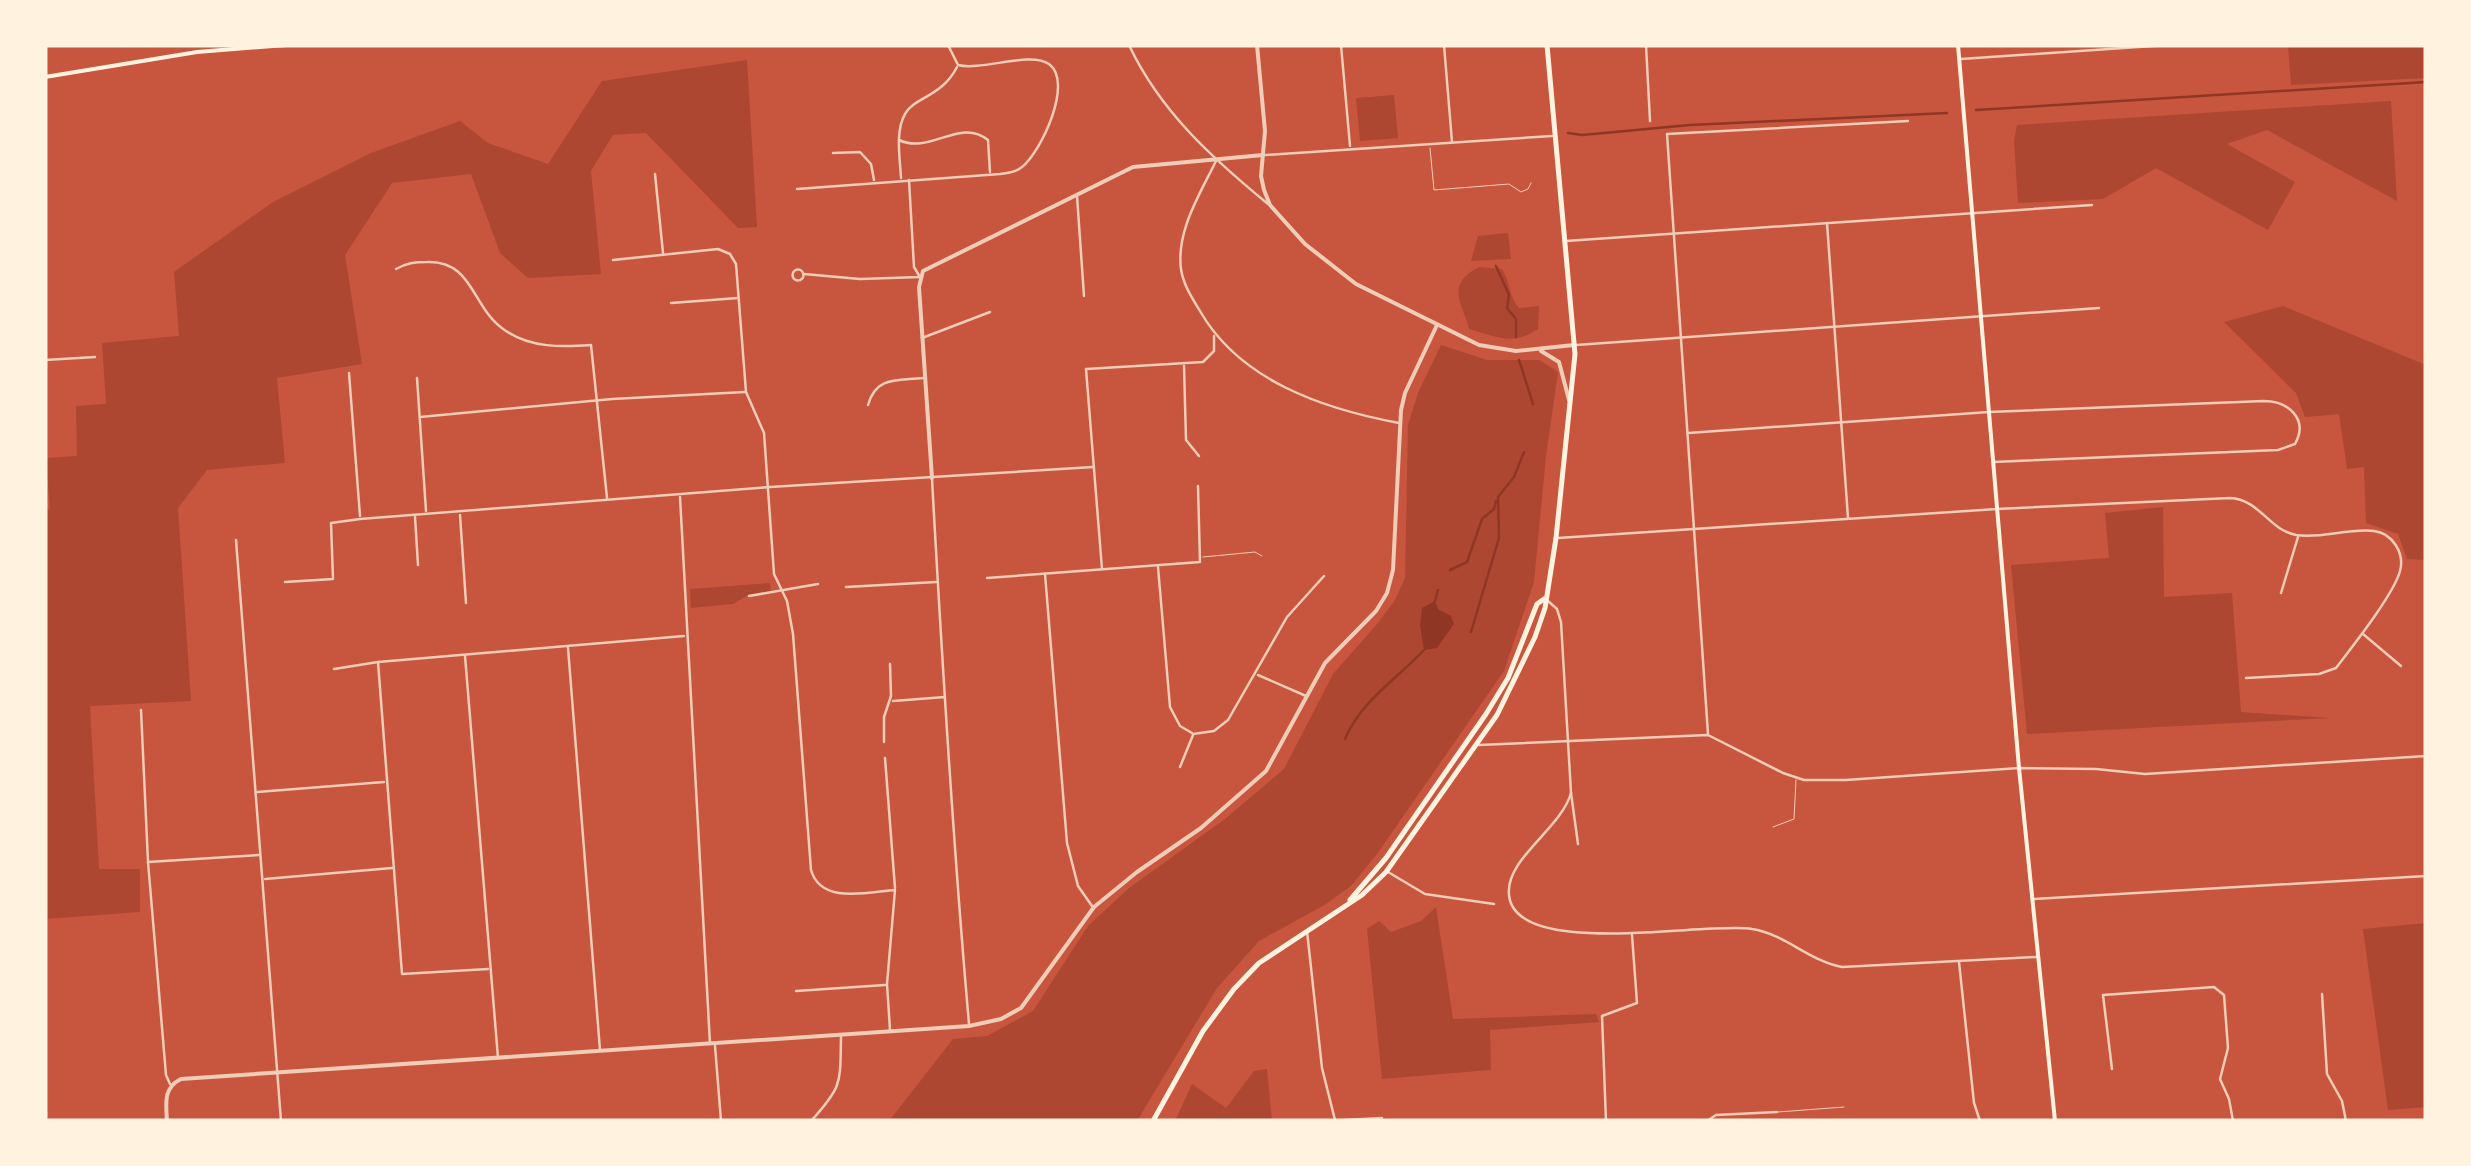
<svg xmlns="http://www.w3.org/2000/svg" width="2471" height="1166" font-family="'Exo 2',sans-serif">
<rect width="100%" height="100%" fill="#c8553d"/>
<g fill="#ae4732">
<polygon points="2288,45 2426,45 2426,78 2291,85"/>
<polygon points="747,60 757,227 738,228 646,133 613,135 591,171 601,274 528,278 500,253 471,174 392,183 345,255 362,364 277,378 285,463 207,470 178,508 191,701 90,706 99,869 140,869 140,912 45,919 45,510 50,509 46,458 77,456 76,406 106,404 102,343 179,336 174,272 273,202 371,153 460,121 488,143 548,164 602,81"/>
<polygon points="1394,95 1398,138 1360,141 1356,98"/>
<polygon points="2391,101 2397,201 2267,130 2227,144 2295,182 2268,230 2156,168 2103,199 2018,203 2014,141 2017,125"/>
<polygon points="1508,233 1511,259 1471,261 1478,236"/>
<path d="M1479 267 1502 269C1510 281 1509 297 1519 308L1539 306 1538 329C1513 346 1497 337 1469 329 1463 304 1444 285 1479 267Z"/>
<polygon points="2283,306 2426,365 2426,560 2407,559 2398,534 2366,523 2364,467 2347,469 2339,414 2305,417 2296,393 2224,322"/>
<polygon points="1441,345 1487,360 1539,360 1558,372 1546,456 1534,582 1504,671 1377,854 1351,886 1326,904 1259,941 1217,988 1137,1121 889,1121 953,1039 987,1036 1033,1011 1088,926 1129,888 1225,819 1284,769 1333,674 1378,623 1395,600 1405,578 1408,425 1418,393"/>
<polygon points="2163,507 2164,597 2232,593 2241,712 2330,718 2027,734 2011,565 2109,558 2105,513"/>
<polygon points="770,583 771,593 748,595 733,604 691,608 690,589"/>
<polygon points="1436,907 1453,1019 1596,1014 1599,1022 1490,1030 1491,1070 1382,1079 1367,929 1379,921 1391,932 1421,921"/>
<polygon points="2426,923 2426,1107 2388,1110 2363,929"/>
<polygon points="1267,1069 1272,1121 1175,1121 1192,1084 1226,1108 1254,1071"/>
</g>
<polygon fill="#8f3625" points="1435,601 1438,609 1451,616 1454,624 1437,648 1424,650 1420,625 1422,608"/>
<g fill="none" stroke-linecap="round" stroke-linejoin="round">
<g stroke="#8f3625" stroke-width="2.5">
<polyline points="1976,110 2426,82"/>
<polyline points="1568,133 1582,135 1690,125 1947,113"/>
<polyline points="1496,266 1509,295 1507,308 1516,319 1516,337"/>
<polyline points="1519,360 1533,404"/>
<polyline points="1450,570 1467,562 1482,519 1494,509 1496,501"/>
<polyline points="1435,601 1438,590"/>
<polyline points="1471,632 1499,538 1498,497 1514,477 1524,452"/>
<path d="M1345 739C1360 702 1398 678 1424 650"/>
</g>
<g stroke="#f1ccb7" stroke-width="1">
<polyline points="1430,148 1434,190 1509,184 1521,192 1528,189 1531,183"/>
<polyline points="1203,557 1255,552 1262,556"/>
<polyline points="1773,827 1794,819 1796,780"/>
<polyline points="1778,1112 1844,1107"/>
</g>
<g stroke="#f1ccb7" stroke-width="2.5">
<path d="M1129 45C1160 111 1212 158 1268 204"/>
<polyline points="1341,45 1350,146"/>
<polyline points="1444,45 1452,142"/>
<polyline points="1646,45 1650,121"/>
<polyline points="1961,59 2168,45"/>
<path d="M899 140C930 155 960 117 988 140L990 172"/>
<polyline points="833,153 860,152 871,164 874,180"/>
<polyline points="1266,155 1552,136"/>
<path d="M1216 161C1200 194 1176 231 1181 269 1183 284 1192 298 1200 311 1240 381 1324 409 1399 423"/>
<polyline points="655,174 663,253"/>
<path d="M901 178C900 159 895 131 905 114 914 97 942 97 957 67"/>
<path d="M797 189 1000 174C1008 173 1016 172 1022 167 1041 152 1074 82 1049 64 1030 51 982 71 958 65L948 45"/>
<polyline points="1077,196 1084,296"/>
<polyline points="1827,223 1848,518"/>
<polyline points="1566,241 2092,205"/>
<path d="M613 260 718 249 730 254 736 264 746 392 764 433 774 574 787 601 793 634 811 870C821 905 868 892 895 890L887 984 890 1030"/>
<path d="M396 269C407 263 414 262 427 262 474 260 472 310 506 331 531 348 561 347 591 345L607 498"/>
<circle cx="798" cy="275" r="5.5"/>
<polyline points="804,274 860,279 920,277 914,267 909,180"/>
<polyline points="671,303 738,298"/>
<polyline points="922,338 990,312"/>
<polyline points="1576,345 2099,308"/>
<polyline points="45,360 95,357"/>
<polyline points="1184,366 1186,440 1199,456"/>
<polyline points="349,373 360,516"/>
<polyline points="417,378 426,511"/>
<path d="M868 405C876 376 897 381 923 378"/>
<polyline points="420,417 612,399 745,392"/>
<path d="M1688 433 1989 412 2264 401C2288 401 2309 419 2295 444L2278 450 1993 462"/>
<path d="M932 479C942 661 953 843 969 1024"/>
<polyline points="680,497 710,1044"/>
<polyline points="460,515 466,603"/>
<polyline points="415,517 418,565"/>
<path d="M1558 538 1997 509 2230 498C2259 499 2269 530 2296 535 2321 539 2348 528 2374 531 2392 533 2405 553 2400 571 2394 594 2352 647 2336 668L2319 674 2246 678"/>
<polyline points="236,540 281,1121"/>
<polyline points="1158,567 1170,707 1180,726 1192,733"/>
<polyline points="1102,569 1086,369 1203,362 1214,351 1214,336"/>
<polyline points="1045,574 1067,843 1078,886 1092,906"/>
<polyline points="987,578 1200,562 1198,486"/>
<polyline points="285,582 333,579 331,523 360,519 770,487 1093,467"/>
<polyline points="846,587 936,582"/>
<polyline points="2281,593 2298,537"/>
<polyline points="749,596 818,584"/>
<polyline points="1548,601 1557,609 1561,622 1571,793 1578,844"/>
<polyline points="2363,634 2401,666"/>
<polyline points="568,648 600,1050"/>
<polyline points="465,656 498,1058"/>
<polyline points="378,662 402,974 488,969"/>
<polyline points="334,669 378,662 684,636"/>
<polyline points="1258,675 1306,696"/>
<polyline points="893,701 945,697"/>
<polyline points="141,710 148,862 166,1075 170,1084"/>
<polyline points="1193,734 1214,731 1228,720 1287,617 1324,576"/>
<polyline points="1708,734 1667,134 1908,121"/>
<polyline points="884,742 884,717 891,696 890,664"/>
<polyline points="1479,745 1708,735 1783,773 1804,780 1846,780 2019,768 2096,769 2145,774 2426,756"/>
<polyline points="885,758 895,888"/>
<polyline points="1180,767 1193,735"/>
<polyline points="257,792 384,782"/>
<path d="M1571 793C1561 829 1505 859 1509 895 1515 960 1708 921 1752 929 1785 934 1809 961 1842 967L2036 957"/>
<polyline points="148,862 259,855"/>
<polyline points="1388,872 1425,894 1494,904"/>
<polyline points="265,879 392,868"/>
<polyline points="2034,899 2426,876"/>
<polyline points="1307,931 1322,1068 1335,1120"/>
<polyline points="1959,962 1974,1103 1980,1121"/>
<polyline points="796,991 885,985"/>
<polyline points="2322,994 2327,1074 2342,1101 2346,1121"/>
<polyline points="715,1046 721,1121"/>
<polyline points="2112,1069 2103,995 2214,987 2224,995 2228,1048 2220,1079 2229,1099 2233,1121"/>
<path d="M811 1121C843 1086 840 1083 841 1037"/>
<polyline points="1325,1121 1382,1118"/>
<polyline points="1606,1121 1602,1016 1637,1003 1632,935"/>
<polyline points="1707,1121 1716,1115 1777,1112"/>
</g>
<g stroke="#f1ccb7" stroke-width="4">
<polyline points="1257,45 1265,131 1261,176 1264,190 1270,205 1305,244 1356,284 1479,345 1516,351 1574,345"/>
<polyline points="1541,351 1559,362 1569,400"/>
<polyline points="932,478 919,287 923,271 1133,167 1263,155"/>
<path d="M167 1121C166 1103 163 1088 181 1079L969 1026 1001 1019 1021 1008 1094 907 1137 872 1201 828 1266 771 1325 663 1376 611 1387 593 1393 570 1401 410 1405 393 1437 325"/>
</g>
<g stroke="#fff3e0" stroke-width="4">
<polyline points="1958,45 2019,768 2055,1121"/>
<polyline points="45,77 197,52 286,45"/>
</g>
<g stroke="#fff3e0" stroke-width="5">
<polyline points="1350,900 1386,858 1486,714 1508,678 1537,604 1544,599"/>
<polyline points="1153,1121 1203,1031 1234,989 1259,963 1362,895 1386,872 1497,715 1535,637 1545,608 1556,538 1575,354 1547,45"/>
</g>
</g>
<rect width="2471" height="1166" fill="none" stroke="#fff3e0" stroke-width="95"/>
</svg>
